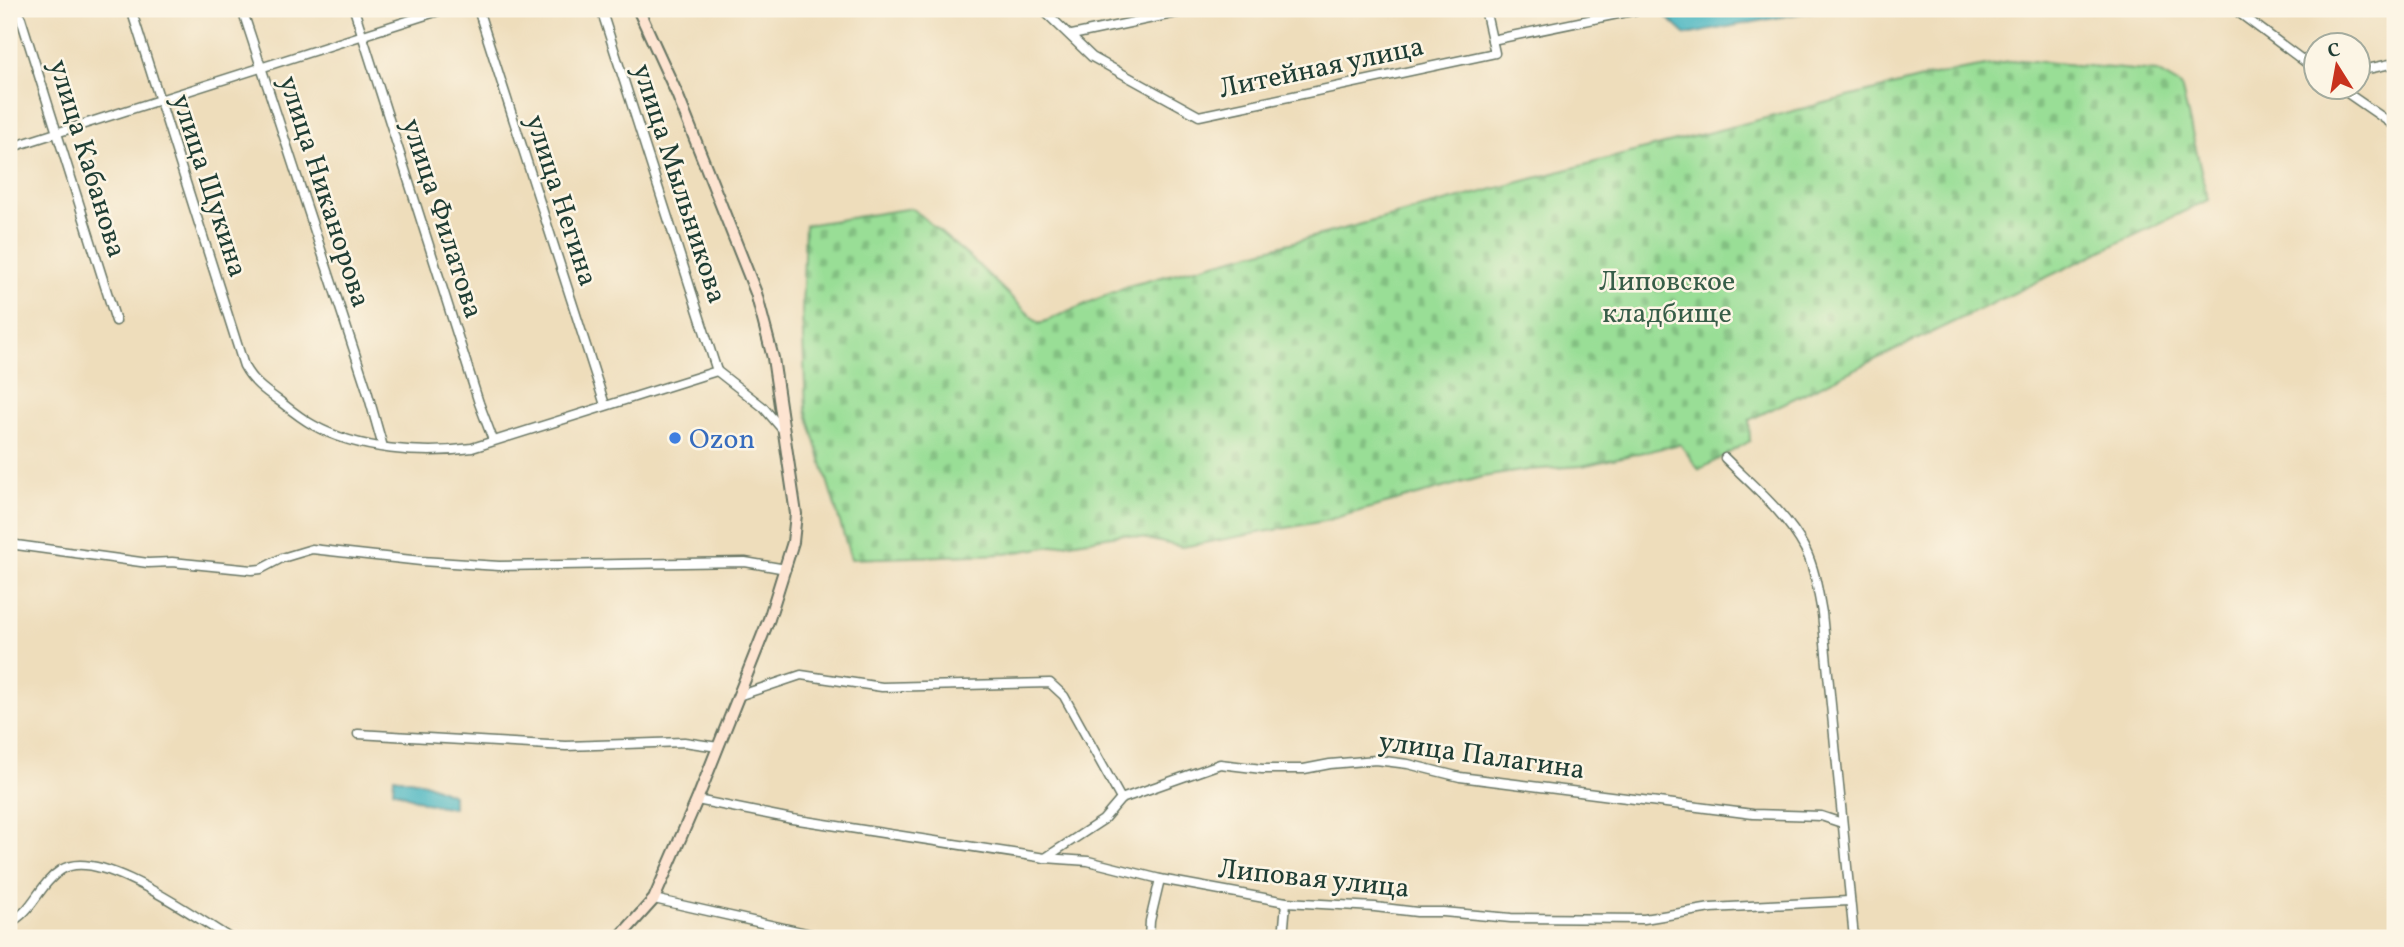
<svg xmlns="http://www.w3.org/2000/svg" width="2404" height="947" font-family="Vollkorn,serif">
<defs>
<pattern id="cemetery-stones" width="16" height="16" patternUnits="userSpaceOnUse" patternTransform="scale(1.75)"><rect width="16" height="16" fill="#99de96"/><path d="M2 7V4a2 2 0 0 1 4 0v3zM10 15v-3a2 2 0 0 1 4 0v3z" fill="#83bf82"/></pattern>
</defs>
<rect width="100%" height="100%" fill="#fcf5e5"/>
<filter id="ink" filterUnits="userSpaceOnUse"><feTurbulence type="fractalNoise" baseFrequency=".0143" numOctaves="2"/><feDisplacementMap in="SourceGraphic" scale="14" xChannelSelector="R" yChannelSelector="G"/><feConvolveMatrix kernelMatrix="1 2 1 2 8 2 1 2 1" color-interpolation-filters="sRGB"/></filter>
<filter id="wash" filterUnits="userSpaceOnUse"><feTurbulence type="fractalNoise" baseFrequency=".00686" numOctaves="4" result="noise"/><feDisplacementMap in="SourceGraphic" scale="28" xChannelSelector="R" yChannelSelector="G"/><feGaussianBlur stdDeviation="1.57" result="paint"/><feColorMatrix in="noise" values="0 0 0 0 0 0 0 0 0 0 0 0 0 0 0 0 0 1.4 0 .05"/><feComposite in="paint" operator="in"/></filter>
<g filter="url(#wash)">
<rect width="100%" height="100%" fill="#edb"/>
<polygon fill="url(#cemetery-stones)" stroke="#5c8e65" stroke-width="2" points="2020,60 2157,72 2181,86 2208,200 1749,420 1750,441 1699,470 1680,444 1582,466 1528,470 1482,477 1324,521 1182,547 1124,534 1005,554 851,559 806,410 802,312 805,225 912,208 975,262 1039,324 1128,286 1641,150 1934,75"/>
<g fill="#47b5c1" stroke="#33797a" stroke-width="2">
<polygon points="1658,9 1823,9 1686,35"/>
<polygon points="394,777 425,783 453,795 453,808 425,803 393,790"/>
</g>
</g>
<g filter="url(#ink)">
<g fill="none" stroke-linecap="round" stroke-linejoin="round">
<defs>
<g id="street">
<polyline points="18,9 116,321"/>
<path d="M131 9 244 366C253 383 267 392 282 403 292 411 302 419 313 425 357 450 423 455 472 448L717 371"/>
<polyline points="242,9 366,387 383,447"/>
<polyline points="354,9 479,403 493,440"/>
<polyline points="478,9 605,405"/>
<polyline points="601,9 717,371"/>
<polyline points="1042,9 1092,57 1199,116 1495,53 1485,9"/>
<polyline points="2234,9 2316,70"/>
<polyline points="1072,35 1196,9"/>
<polyline points="1492,40 1642,9"/>
<polyline points="2358,71 2395,63"/>
<polyline points="2340,88 2395,126"/>
<polyline points="9,148 445,9"/>
<polyline points="717,371 763,407 782,429"/>
<path d="M1725 458C1752 485 1787 514 1805 549 1815 569 1818 591 1822 613L1854 938"/>
<polyline points="9,544 148,563 172,562 252,570 261,569 282,558 312,549 421,561 499,566 745,562 786,569"/>
<polyline points="738,696 801,675 882,687 1050,683 1064,696 1121,799"/>
<polyline points="358,734 566,746 684,742 718,747"/>
<polyline points="697,800 792,819 1045,858 1088,861 1160,879 1286,902 1375,907 1417,912 1443,912 1511,918 1644,919 1711,908 1849,901"/>
<polyline points="1045,858 1103,820 1121,799 1220,764 1262,769 1304,769 1330,764 1376,760 1408,764 1460,777 1753,814 1821,816 1842,823"/>
<polyline points="654,899 829,938"/>
<path d="M9 923C33 912 39 884 61 870 98 845 196 918 230 938"/>
<polyline points="1149,938 1150,921 1160,879"/>
<polyline points="1283,938 1286,902"/>
</g>
<polyline id="secondary" points="619,938 654,899 697,800 769,619 793,542 796,514 773,358 756,293 677,94 638,9"/>
</defs>
<use href="#street" stroke="#677563" stroke-width="11"/>
<use href="#secondary" stroke="#677563" stroke-width="14"/>
<use href="#street" stroke="#fff" stroke-width="8"/>
<use href="#secondary" stroke="#fde4d1" stroke-width="10"/>
</g>
</g>
<circle fill="#3f7fe0" stroke="#fcf5e5" stroke-width="2.5" cx="675" cy="438" r="7"/>
<g text-anchor="middle" stroke-width="5" stroke-linejoin="round" paint-order="stroke">
<g font-size="28" fill="#1f3d34" stroke="#fcf5e5">
<text transform="translate(1321 66) rotate(-12)" y="10">Литейная улица</text>
<text transform="translate(89 158) rotate(73)" y="10">улица Кабанова</text>
<text transform="translate(681 183) rotate(72)" y="10">улица Мыльникова</text>
<text transform="translate(211 185) rotate(72)" y="10">улица Щукина</text>
<text transform="translate(326 191) rotate(72)" y="10">улица Никанорова</text>
<text transform="translate(563 200) rotate(72)" y="10">улица Негина</text>
<text transform="translate(444 218) rotate(72)" y="10">улица Филатова</text>
<text transform="translate(1482 754) rotate(8)" y="10">улица Палагина</text>
<text transform="translate(1314 877) rotate(6)" y="10">Липовая улица</text>
</g>
<g font-size="28" fill="#375d48" stroke="#fcf5e5">
<text x="1667" y="290">Липовское<tspan x="1667" dy="32">кладбище</tspan></text>
</g>
<g font-size="28" fill="#366cbe" stroke="#fcf5e5" text-anchor="start">
<text x="689" y="448">Ozon</text>
</g>
</g>
<rect width="2404" height="947" fill="none" stroke="#fcf5e5" stroke-width="35"/>
<g transform="translate(2337 66) rotate(349)"><circle r="33" fill="#fcf5e5" stroke="#a4ab9e" stroke-width="2"/>
<path d="M0-5L12 26L0 18L-12 26Z" fill="#c8321e"/>
<text y="-10" font-size="19" font-weight="bold" text-anchor="middle" fill="#1f3d34">С</text>
</g>
</svg>
